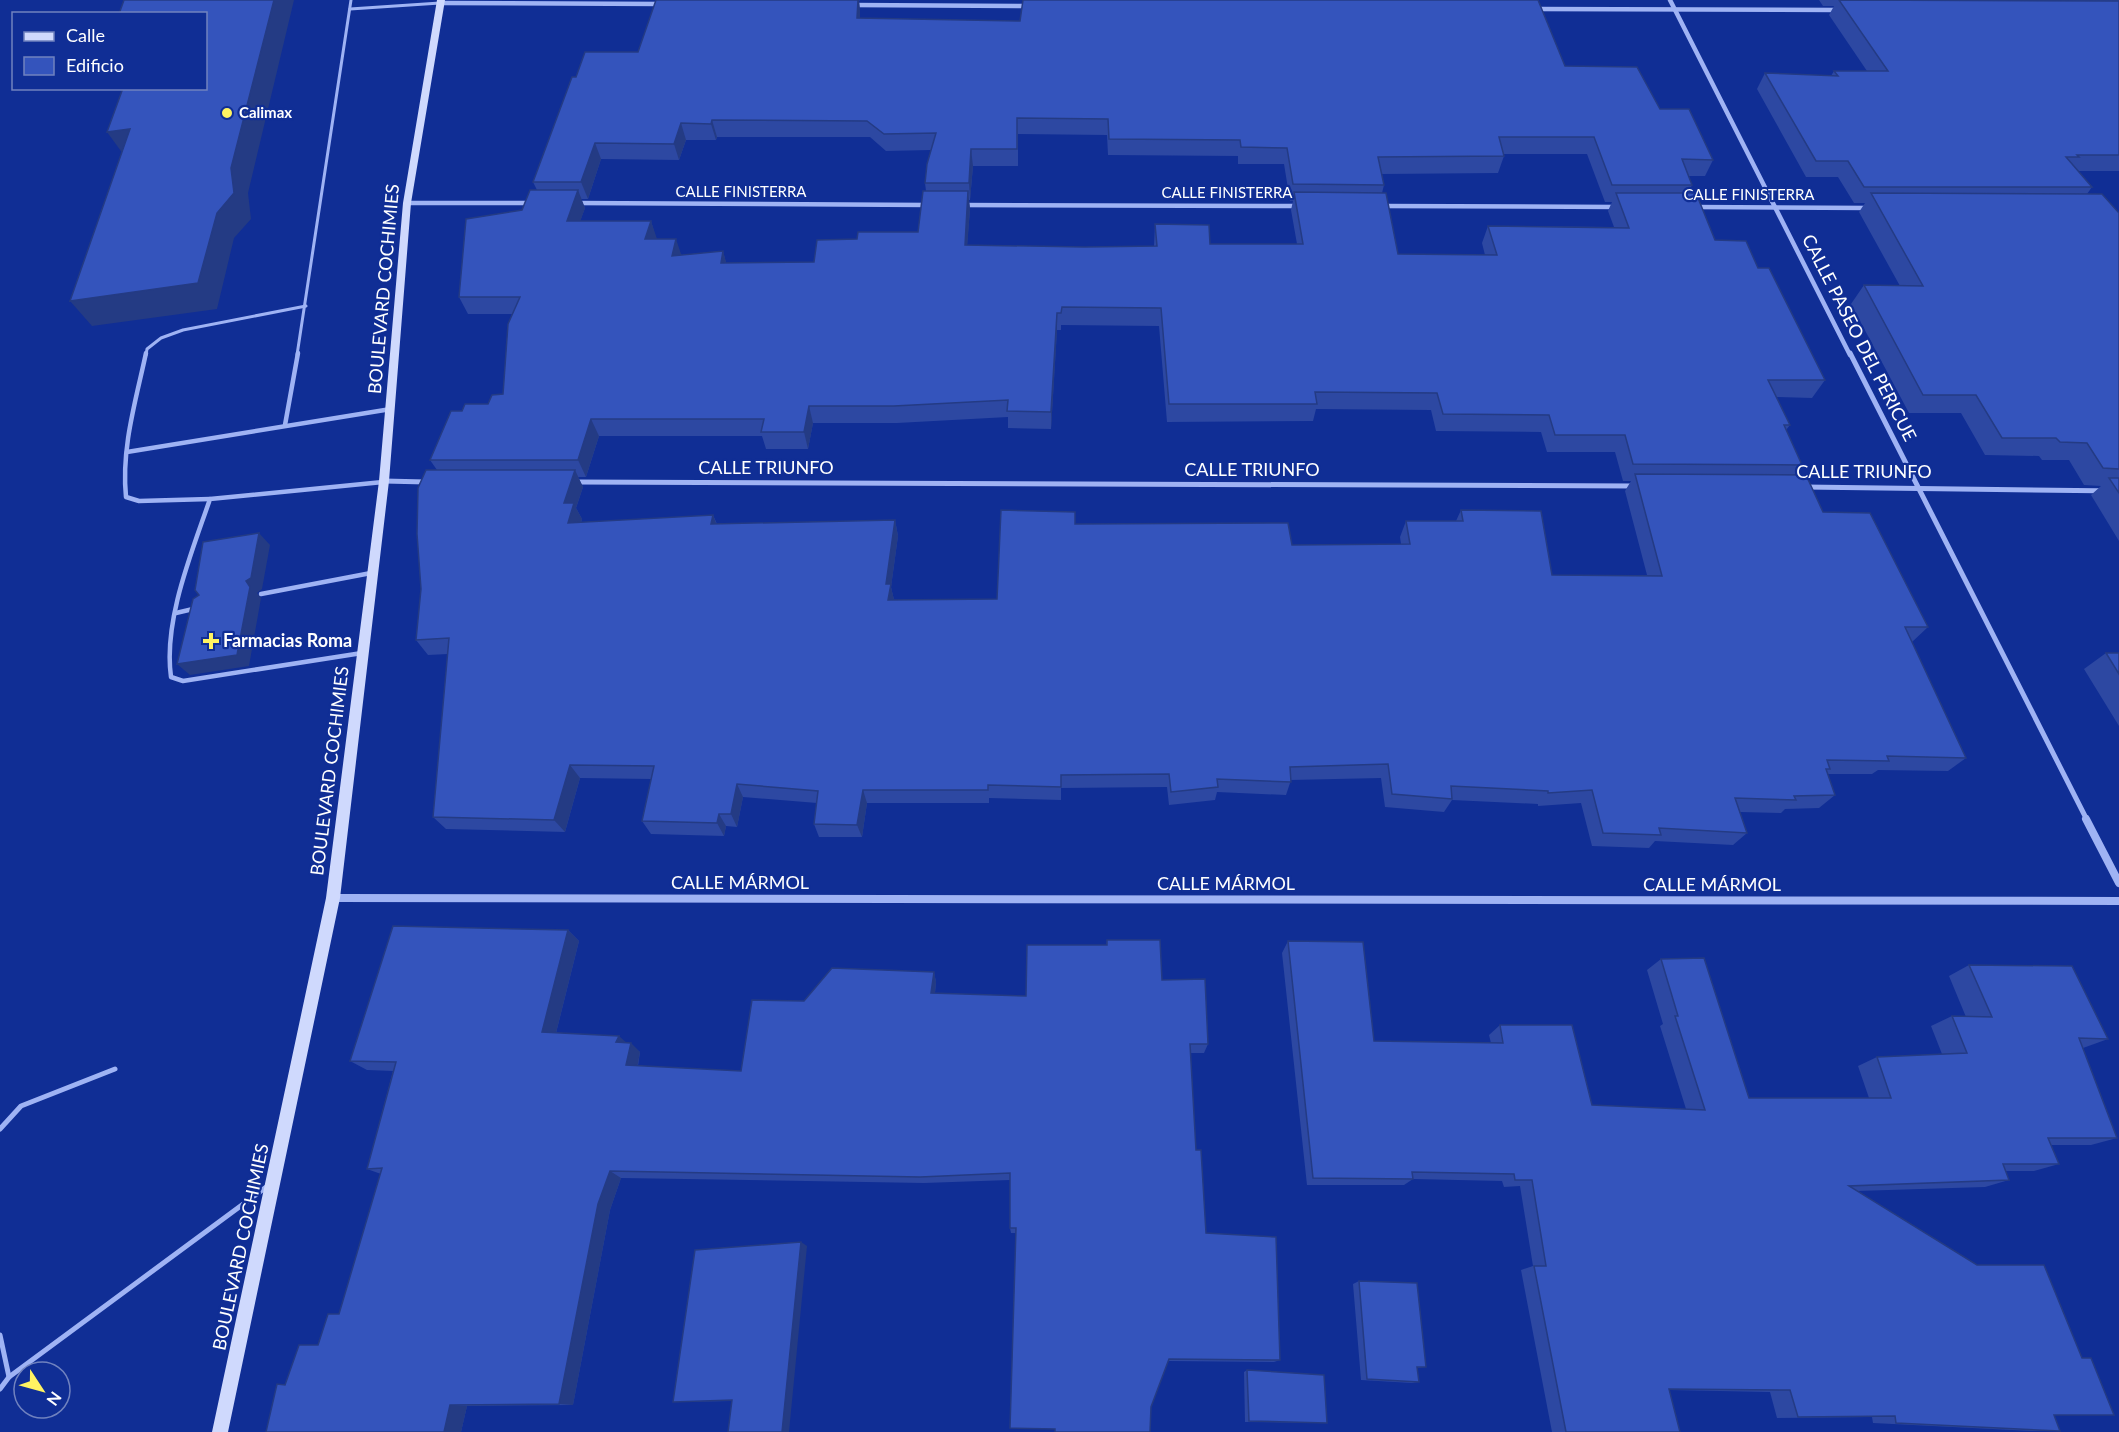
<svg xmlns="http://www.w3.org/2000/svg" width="2119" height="1432" font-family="Lato,sans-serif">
<rect width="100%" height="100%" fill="#102e95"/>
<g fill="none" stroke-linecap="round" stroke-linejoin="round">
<g stroke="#9fb3f4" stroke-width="3">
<polyline points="350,9 440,3"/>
<polyline points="146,355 147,349 161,338 183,330 306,306"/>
<polyline points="297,355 351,0"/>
</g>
<g stroke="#9fb3f4" stroke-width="4.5">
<path d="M146 353C136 400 121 448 126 497L139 501 210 499"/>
<polyline points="285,425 298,353"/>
<polyline points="127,452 391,409"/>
<polyline points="261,594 371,573"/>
<polyline points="176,613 193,609"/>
<path d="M362 653 183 681 171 677C163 621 192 552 210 499L383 482"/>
</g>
<g stroke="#9fb3f4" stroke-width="5">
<polyline points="0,1129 21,1106 115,1069"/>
<polyline points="0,1335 9,1377"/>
<polyline points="0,1389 9,1377 269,1185"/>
</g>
<g stroke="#9fb3f4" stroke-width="4.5">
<polyline points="1670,0 1850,355"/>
<polyline points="440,3 662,4"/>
<polyline points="852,5 1031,6"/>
<polyline points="1536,9 1838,10"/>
<polyline points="407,203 531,203"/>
<polyline points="575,203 927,205"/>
<polyline points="962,205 1299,206"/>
<polyline points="1382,206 1617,207"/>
<polyline points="1694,207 1869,208"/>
</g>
<g stroke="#9fb3f4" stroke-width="5">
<polyline points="1850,353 2087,820"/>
<polyline points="384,481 426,482"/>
<polyline points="575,482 1635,486"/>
<polyline points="1805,487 2119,491"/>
</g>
<g stroke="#9fb3f4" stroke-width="8">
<polyline points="2086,819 2119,883"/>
<polyline points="335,898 2119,901"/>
</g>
<polygon fill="#cfd9fd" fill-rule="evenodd" points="437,0 445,0 411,203 389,481 340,898 228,1432 212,1432 326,898 379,481 403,203"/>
</g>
<g fill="#2d48a2" fill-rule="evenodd">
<path d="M656 0H860L859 1 860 18 1565 66 1660 109 1713 160 1705 176H1688L1692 185 1688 193 1715 240 1758 268 1825 380 1812 398 1776 397 1790 425 1786 430 1802 465 1794 475 1823 512 1928 627 1912 642 1966 758 1948 771 1878 770 1872 774H1827L1835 795 1819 808 1785 809 1781 813 1740 812 1747 833 1733 845 1655 841 1649 848 1592 846 1581 803 1538 806V804L1452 800 1444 812 1385 807 1381 778 1291 780 1286 795 1217 792 1215 800 1169 805 1167 787 1061 788V800L989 798V803H867L862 837H819L814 824 817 803 743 797 737 827 726 826 724 836 651 834 642 821 651 779 580 778 565 832 446 829 433 817 448 654 428 655 416 640 437 470 430 460 462 411 488 404 503 394 512 314H468L459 297 537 190 533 182 576 77 638 52ZM1018 134 1107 135 1108 155 1238 156V164H1284L1290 201H1293L1291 210 1297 244H1210L1155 224 1154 246 1084 247 967 245 970 209 969 200H970L973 166H1018ZM717 137H870L886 151 931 150 925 183 926 191 918 232 857 239 814 262 726 263 723 251 682 255 656 239 651 221H580L585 208 581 199H588L601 159 679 160 686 140H716ZM1504 154H1587L1605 202H1612L1608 211 1614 227 1488 226 1482 243 1485 255 1398 254 1382 193 1384 185 1382 174 1498 173 1504 156ZM1061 325 1159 326 1167 422 1313 421 1316 409 1431 410 1436 431 1541 432 1547 452H1615L1623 481H1631L1625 491 1647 575H1552L1461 510 1456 521H1406L1400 537 1401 544 1292 545 1075 524 997 599 894 600 891 587 898 536 895 520 717 524 713 515 581 523 582 519 576 508 583 487 578 477H586L599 436H762L766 449H808L813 423H897L1008 417V428L1051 429 1057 330H1061Z"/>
<polygon points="1819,0 2119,0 2119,171 2078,171 2092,187 2087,194 2119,213 2119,541 2091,495 2101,486 2084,485 2069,460 2042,460 2039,456 1985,455 1961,413 1909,413 1851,304 1864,285 1900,286 1859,212 1865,203 1854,203 1838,177 1806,177 1757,89 1765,73 1831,76 1834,71 1867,71 1829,15 1834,6 1823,6"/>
<polygon points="2106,653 2119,653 2119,726 2084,669"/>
<polygon points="568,930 579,941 556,1033 627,1043 640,1052 638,1066 741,1071 804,1001 934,972 936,982 935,993 1026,996 1106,945 1107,940 1162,980 1208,1044 1204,1053 1190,1053 1196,1150 1206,1233 1280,1360 1274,1362 1168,1361 1055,1429 1016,1233 1011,1233 1010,1228 1010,1180 924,1183 621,1178 610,1210 573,1405 467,1406 461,1432 277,1384 285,1384 318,1345 339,1314 381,1174 367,1169 393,1071 367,1070 350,1061"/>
<polygon points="1288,941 1374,1041 1491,1043 1489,1035 1500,1025 1592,1105 1686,1109 1660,1026 1663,1024 1647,970 1661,959 1749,1098 1869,1098 1858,1066 1877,1057 1942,1054 1931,1026 1952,1016 1966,1017 1949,976 1969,965 2108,1039 2083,1048 2117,1138 2091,1145 2051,1145 2059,1164 2034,1171 2005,1171 2009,1180 1985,1187 1857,1191 2082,1358 2114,1415 2054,1415 2060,1431 2032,1431 1873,1423 1872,1417 1777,1418 1770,1392 1669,1390 1680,1432 1552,1432 1521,1270 1533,1266 1520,1186 1504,1187 1502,1181 1413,1179 1404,1185 1307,1185 1282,953"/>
<polygon points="807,1246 732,1401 683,1402 673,1402"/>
<polygon points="1359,1281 1426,1367 1417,1368 1419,1382 1412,1383 1361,1380 1353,1284"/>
<polygon points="1247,1370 1322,1423 1245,1422 1244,1372"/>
</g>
<g fill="#243b84">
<polygon points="274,0 294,0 248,193 251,219 234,238 217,309 92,326 70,301 217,213 231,168"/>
<polygon points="858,0 859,0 860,10 860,35 857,18"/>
<polygon points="712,120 717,137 716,140 711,124"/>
<polygon points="681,123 686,140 679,160 674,144"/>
<polygon points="130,129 126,158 107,132"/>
<polygon points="595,143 601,159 588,199 581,182"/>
<polygon points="971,149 973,166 970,200 969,183"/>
<polygon points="578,190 585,208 574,239 567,221"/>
<polygon points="968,191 970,209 966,263 965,245"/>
<polygon points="651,221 657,239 645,239"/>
<polygon points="676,239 682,257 672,256"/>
<polygon points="723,251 728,269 721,263"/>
<polygon points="1057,313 1057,330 1051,429 1051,412"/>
<polygon points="809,406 813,423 808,449 804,432"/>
<polygon points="591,419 599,436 586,477 578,460"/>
<polygon points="575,470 583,487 576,508 582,519 577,539 568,523 564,503"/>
<polygon points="713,515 719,531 711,524"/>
<polygon points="895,520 898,536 891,587 894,600 891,616 886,584"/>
<polygon points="259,533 270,545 262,589 257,593 261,598 249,666 190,675 177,664 246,581"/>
<polygon points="570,765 580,778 565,832 554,820"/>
<polygon points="737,784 743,797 737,827 731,814"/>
<polygon points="863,790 867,803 862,837 857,825"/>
<polygon points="719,814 726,826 724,836 717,823"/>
<polygon points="568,930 579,941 554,1041 542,1032"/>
<polygon points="934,972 936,982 934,1003 931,993"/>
<polygon points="619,1036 629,1045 616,1042"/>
<polygon points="631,1043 640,1052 636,1074 626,1065"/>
<polygon points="610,1171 621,1178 610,1210 573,1405 559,1404 598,1204"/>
<polygon points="801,1242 807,1246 789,1432 782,1432"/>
<polygon points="450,1405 467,1406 461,1432 444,1432"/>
</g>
<g fill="#3454bc" stroke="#243b84" stroke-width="1.5">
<polygon points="124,0 274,0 231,168 234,193 217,213 198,283 70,301 130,129 107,132 123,88 206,88 206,14 119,14"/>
<polygon points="656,0 858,0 857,18 1020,21 1023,0 1538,0 1565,66 1637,67 1660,109 1689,109 1713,160 1682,159 1692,185 1612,185 1594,137 1499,137 1504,156 1378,157 1384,185 1293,184 1287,148 1241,147 1240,140 1109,139 1108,119 1017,118 1017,149 971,149 969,183 925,183 927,164 936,133 884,134 867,121 712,120 711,124 681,123 674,144 595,143 581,182 533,182 572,77 576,77 585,52 638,52"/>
<polygon points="1839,0 2119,1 2119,155 2077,155 2079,157 2066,157 2092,187 1864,187 1848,161 1816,161 1765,73 1838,76 1834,71 1888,71"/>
<polygon points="530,190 578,190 567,221 651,221 645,239 676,239 672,256 723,251 721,263 814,262 817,240 857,239 858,232 918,232 923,191 968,191 965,245 1084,247 1157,246 1155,224 1209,225 1210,244 1303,244 1294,192 1386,193 1398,254 1497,255 1488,226 1629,228 1616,193 1696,193 1715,240 1746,241 1758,268 1769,268 1825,380 1768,380 1790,425 1784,425 1802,465 1633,464 1625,435 1555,435 1549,415 1443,414 1437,393 1315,392 1317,404 1169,404 1161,308 1062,307 1061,313 1057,313 1051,412 1007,411 1008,400 894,406 809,406 804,432 761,432 764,419 591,419 578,460 430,460 451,411 462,411 465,404 488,404 492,395 503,394 508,324 520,297 459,297 466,219 522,210"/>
<polygon points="1871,193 2102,194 2119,213 2119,469 2103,468 2087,443 2060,442 2056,438 2002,438 1976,395 1923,395 1864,285 1923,286"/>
<polygon points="426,470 575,470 564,503 574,503 568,523 713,515 711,524 895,520 886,584 891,584 888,600 997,599 1001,510 1075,512 1075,524 1288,523 1292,545 1410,544 1406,521 1463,521 1461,510 1541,511 1552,575 1662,576 1635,474 1806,475 1823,512 1870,513 1928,627 1905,627 1966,758 1887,756 1889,761 1827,760 1830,769 1826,769 1835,795 1794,796 1796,800 1735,798 1747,833 1659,828 1661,835 1603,833 1592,790 1548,793 1548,791 1451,786 1452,799 1392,794 1388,764 1290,767 1291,782 1217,779 1218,787 1171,792 1169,774 1061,775 1061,787 988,785 988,790 863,790 857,825 814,824 818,791 737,784 731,814 719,814 717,823 642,821 654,766 570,765 554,820 433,817 449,638 416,640 421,589 417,534 418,488"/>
<polygon points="2109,478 2119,478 2119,493"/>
<polygon points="259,533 251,578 246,581 250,587 237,655 177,664 193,599 199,595 195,590 203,542"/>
<polygon points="2106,653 2119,653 2119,674"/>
<polygon points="393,926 568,930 542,1032 619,1036 616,1042 631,1043 626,1065 741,1071 752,1000 804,1001 832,968 934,972 931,993 1026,996 1027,945 1107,945 1107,940 1160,940 1162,980 1205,979 1208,1044 1190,1044 1196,1150 1201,1150 1206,1233 1276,1237 1280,1360 1169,1359 1151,1407 1150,1432 1055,1432 1055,1429 1010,1428 1016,1228 1010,1228 1010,1173 920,1177 610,1171 598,1204 559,1404 450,1405 444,1432 266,1432 277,1384 285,1385 299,1345 318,1345 328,1314 339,1314 382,1168 367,1169 396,1062 350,1061"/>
<polygon points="1288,941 1363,942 1374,1041 1503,1043 1500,1025 1572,1025 1592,1105 1705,1110 1675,1016 1678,1016 1661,959 1704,958 1749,1098 1891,1098 1877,1057 1967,1053 1952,1016 1992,1017 1969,965 2072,966 2108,1039 2079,1038 2117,1138 2048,1138 2059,1164 2003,1164 2009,1180 1849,1186 1977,1265 2044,1265 2082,1358 2091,1358 2114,1415 2054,1415 2060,1431 1896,1423 1895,1416 1798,1417 1790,1390 1669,1389 1680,1432 1566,1432 1534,1266 1546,1266 1532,1180 1515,1180 1514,1174 1412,1172 1413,1179 1313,1178"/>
<polygon points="801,1242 782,1432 728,1432 732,1400 673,1402 695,1250"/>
<polygon points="1359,1281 1417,1283 1426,1367 1417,1367 1419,1382 1367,1379"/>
<polygon points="1247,1370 1324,1375 1327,1423 1249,1421"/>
</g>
<g fill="#fff362" stroke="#102e95" stroke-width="2">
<circle cx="227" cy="113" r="6"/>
<path d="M208 632h6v6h6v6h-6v6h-6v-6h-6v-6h6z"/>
</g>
<g text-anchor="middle" stroke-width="4.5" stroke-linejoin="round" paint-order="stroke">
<g font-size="15" font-weight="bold" fill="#fff" stroke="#102e95" text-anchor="start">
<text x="239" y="118">Calimax</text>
</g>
<g font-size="15" fill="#fff" stroke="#102e95">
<text x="741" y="197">CALLE FINISTERRA</text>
<text x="1227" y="198">CALLE FINISTERRA</text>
<text x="1749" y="200">CALLE FINISTERRA</text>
</g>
<g font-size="18" fill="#fff" stroke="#102e95">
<text transform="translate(384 289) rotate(-85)" y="6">BOULEVARD COCHIMIES</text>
<text transform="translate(1859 338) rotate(63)" y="6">CALLE PASEO DEL PERICUE</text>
<text x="766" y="474">CALLE TRIUNFO</text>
<text x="1252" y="476">CALLE TRIUNFO</text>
<text x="1864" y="478">CALLE TRIUNFO</text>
<text transform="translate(330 771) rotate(-83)" y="6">BOULEVARD COCHIMIES</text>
<text x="740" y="889">CALLE MÁRMOL</text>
<text x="1226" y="890">CALLE MÁRMOL</text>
<text x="1712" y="891">CALLE MÁRMOL</text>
<text transform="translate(241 1247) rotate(-78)" y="6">BOULEVARD COCHIMIES</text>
</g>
<g font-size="18" font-weight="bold" fill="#fff" stroke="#102e95" text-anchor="start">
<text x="223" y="647">Farmacias Roma</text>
</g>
</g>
<rect x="12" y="12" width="195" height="78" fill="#102e95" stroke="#7082bf" stroke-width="1.5"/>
<rect x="24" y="32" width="30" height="9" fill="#cfd9fd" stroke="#7082bf" stroke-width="1.5"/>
<text x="66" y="42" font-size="18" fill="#ffffff">Calle</text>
<rect x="24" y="57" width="30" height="18" fill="#3454bc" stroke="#7082bf" stroke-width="1.5"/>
<text x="66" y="72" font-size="18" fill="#ffffff">Edificio</text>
<g transform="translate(42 1390) rotate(126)"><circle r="28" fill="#102e95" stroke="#7082bf" stroke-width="1.5"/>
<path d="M0-4.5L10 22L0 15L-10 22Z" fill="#fff362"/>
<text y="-9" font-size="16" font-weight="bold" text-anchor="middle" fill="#ffffff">N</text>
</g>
</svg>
